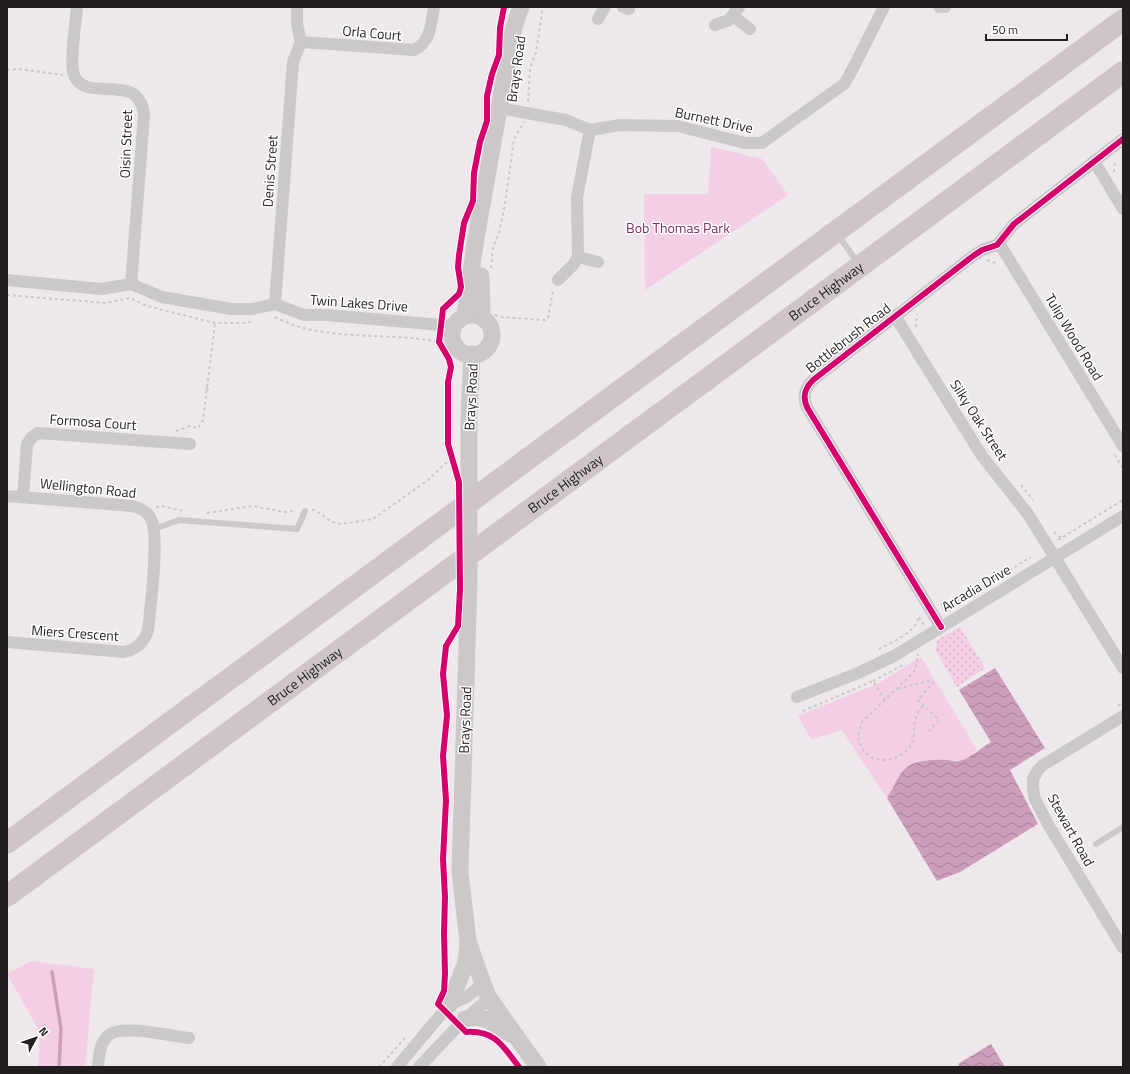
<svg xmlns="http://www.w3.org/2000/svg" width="1130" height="1074" font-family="'Titillium Web',sans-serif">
<defs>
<pattern id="grass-dots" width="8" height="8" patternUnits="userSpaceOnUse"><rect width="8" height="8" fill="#f4cee4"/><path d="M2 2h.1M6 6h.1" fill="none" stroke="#d1b0c3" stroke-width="1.8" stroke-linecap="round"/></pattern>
<pattern id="water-waves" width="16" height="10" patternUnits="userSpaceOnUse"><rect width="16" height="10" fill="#cc9ebb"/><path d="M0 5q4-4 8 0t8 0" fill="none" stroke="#a58098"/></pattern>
</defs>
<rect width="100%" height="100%" fill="#eee7eb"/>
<polygon fill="url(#grass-dots)" points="960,627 985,668 957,687 936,651 937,640"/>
<g fill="#f4cee4">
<polygon points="711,147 762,159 788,195 645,290 644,194 708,194"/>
<path d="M921 657 977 750C973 753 969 758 965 759 958 762 953 760 947 760 936 759 916 760 907 767 897 775 894 788 887 798L842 730 811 739 798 716 877 684Z"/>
<polygon points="31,961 94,969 85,1067 38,1067 40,1032 7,974"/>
</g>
<g fill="url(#water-waves)">
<path d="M995 668 1045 748 1010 770 1038 824 960 872 937 881 887 798C894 788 897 775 907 767 916 760 936 759 947 760 951 760 955 762 959 761 968 760 982 747 991 742L959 690Z"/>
<polygon points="991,1044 1005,1067 960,1067 958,1064"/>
</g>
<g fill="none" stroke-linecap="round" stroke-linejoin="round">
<polyline stroke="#cc9ebb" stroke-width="3.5" points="52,972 61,1029 59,1067"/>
<g stroke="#cac7c9" stroke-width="2" stroke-dasharray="3 3" stroke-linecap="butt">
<polyline points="7,70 19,69 63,75"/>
<polyline points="528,102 530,69 536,52 543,7"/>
<polyline points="1114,172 1115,160"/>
<polyline points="987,260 998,264"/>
<polyline points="491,268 493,247 499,233 505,204 514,139 524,122"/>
<polyline points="7,295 105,303 130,298 147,306 215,323 246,323 253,321"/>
<polyline points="495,315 499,317 545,320 548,318 553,290"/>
<path d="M275 317C324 343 385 331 439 342"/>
<polyline points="916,327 917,314"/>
<polyline points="206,388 211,391"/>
<polyline points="176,431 190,426 198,428 203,420 215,323"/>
<polyline points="1115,455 1123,468"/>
<polyline points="1021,485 1033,500"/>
<polyline points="156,507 162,506 183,511"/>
<polyline points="312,510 315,510 332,522 341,524 373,519 428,480 446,463 453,462"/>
<polyline points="207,513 253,506 285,512 296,511"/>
<polyline points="1054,532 1063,539"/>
<polyline points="1058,540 1123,500"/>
<polyline points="941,604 952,605 1031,557"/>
<polyline points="919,617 924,625"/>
<path d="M879 649C892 642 915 633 919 617"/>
<polyline points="873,681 905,664"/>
<polyline points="898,689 931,680 933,683 918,700 939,720 929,731"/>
<path d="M885 700 862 722 858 735C858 742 862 750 867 754 880 766 905 759 912 742 918 727 909 721 924 705"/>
<polyline points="1118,706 1123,702"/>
<polyline points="803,711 873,681 885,700 915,671 918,654"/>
<polyline points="379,1067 406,1037"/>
</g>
<g stroke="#cac8c9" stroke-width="6">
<polyline points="838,235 858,263"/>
<polyline points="154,529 179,520 297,529 305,511"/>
<polyline points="1096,844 1123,827"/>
</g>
<g stroke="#cac8c9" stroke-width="12">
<path d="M77 7C76 22 69 63 74 75 86 105 139 69 144 115L131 284"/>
<polyline points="623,7 629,9"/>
<polyline points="939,7 945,7"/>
<polyline points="733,16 750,29"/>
<polyline points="598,19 605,7"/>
<polyline points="715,25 729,20 739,7"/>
<path d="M301 42 414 50C431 42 431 24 434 7"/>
<polyline points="499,108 566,120 590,130 620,125 678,126 745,143 762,143 844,84 850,74 884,7"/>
<polyline points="1094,161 1123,209"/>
<polyline points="999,243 1123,446"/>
<polyline points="578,257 598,262"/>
<polyline points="7,280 101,289 131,284 162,297 231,309 252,309 275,304 304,315 326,315 453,326"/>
<polyline points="558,280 573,265 578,257 577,197 590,130"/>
<polyline points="275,304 293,62 301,42 297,24 297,7"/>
<polyline points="895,316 982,456 1028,514 1123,668"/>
<path d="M7 496 132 506C140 508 148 511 151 519 160 535 150 609 148 631 143 643 137 649 124 652L7 642"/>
<polyline points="23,497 27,444 32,437 38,433 190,444"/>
<path d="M941 627 808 409C802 398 804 389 813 380L973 256 982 250 997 245 1014 224 1123 139"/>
<polyline points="797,697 858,673 894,656 1123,516"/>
<polyline points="1123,716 1043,765 1038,770 1033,779 1033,789 1035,799 1049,826 1123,948"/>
<path d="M98 1067C99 1056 99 1043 109 1035 122 1024 171 1036 189 1038"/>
<polyline points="397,1067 449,1005 468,996 483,984"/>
<polyline points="419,1067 460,1024 489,998"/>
</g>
<g stroke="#ccc8ca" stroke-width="17">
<polyline points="481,276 482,318"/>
<circle cx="472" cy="335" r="20"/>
<polyline points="465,316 475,244 508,58 514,27 521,7"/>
<polyline points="472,354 469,416 469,583 460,872 468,941 483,984 489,998 538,1067"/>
<polyline points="449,1005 466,963 468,944"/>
<path d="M465 1019C484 1013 495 1025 511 1034"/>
</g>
<g stroke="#cdc5ca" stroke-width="22">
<polyline points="7,843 1123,20"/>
<path id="s1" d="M7 896 1123 72"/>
</g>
<defs>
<g id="cycleway">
<path d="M504 7 500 28 499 55 492 74 487 96V121L480 142 474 173 473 201 464 223 459 255 458 267 461 287 459 294 443 309 439 342 449 359 451 367 448 382V444L459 482 460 590 458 626 446 646 443 674 447 715 443 756 446 800 443 859 445 897 444 933 445 974 444 991 438 1004 466 1032C495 1030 503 1046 519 1067"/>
<path d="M941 627 808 409C802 398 804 389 813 380L973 256 982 250 997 245 1014 224 1123 139"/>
</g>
</defs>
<use href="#cycleway" stroke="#fff" stroke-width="8"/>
<use href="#cycleway" stroke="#d6006c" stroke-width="6"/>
</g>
<g text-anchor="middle" stroke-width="3" stroke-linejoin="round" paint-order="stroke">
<g font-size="14" fill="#221e20" stroke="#fff">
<text transform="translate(372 33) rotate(5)" y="5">Orla Court</text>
<text transform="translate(516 69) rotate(-82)" y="5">Brays Road</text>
<text transform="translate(714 120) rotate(12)" y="5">Burnett Drive</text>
<text transform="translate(126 144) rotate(-88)" y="5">Oisin Street</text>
<text transform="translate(270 171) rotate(-86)" y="5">Denis Street</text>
<text dy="5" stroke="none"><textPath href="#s1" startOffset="1018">Bruce Highway</textPath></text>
<text transform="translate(359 303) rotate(4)" y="5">Twin Lakes Drive</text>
<text transform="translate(1074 337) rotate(59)" y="5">Tulip Wood Road</text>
<text transform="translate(848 338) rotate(-38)" y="5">Bottlebrush Road</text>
<text transform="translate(471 397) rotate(-87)" y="5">Brays Road</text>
<text transform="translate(979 420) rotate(57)" y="5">Silky Oak Street</text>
<text transform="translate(93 422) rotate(4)" y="5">Formosa Court</text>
<text dy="5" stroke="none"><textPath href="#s1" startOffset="694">Bruce Highway</textPath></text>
<text transform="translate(88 488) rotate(6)" y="5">Wellington Road</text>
<text transform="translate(976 588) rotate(-31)" y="5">Arcadia Drive</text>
<text transform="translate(75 633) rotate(4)" y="5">Miers Crescent</text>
<text dy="5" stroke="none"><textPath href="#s1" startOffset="370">Bruce Highway</textPath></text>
<text transform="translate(465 720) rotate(-88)" y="5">Brays Road</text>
<text transform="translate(1071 830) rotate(61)" y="5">Stewart Road</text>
</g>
<g font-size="14" fill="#7b2d62" stroke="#fff">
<text x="678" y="233">Bob Thomas Park</text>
</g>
</g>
<rect width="1130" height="1074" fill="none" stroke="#221e20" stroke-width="16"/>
<g transform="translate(36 1038) rotate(50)" stroke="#ffffff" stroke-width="3" paint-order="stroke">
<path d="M0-3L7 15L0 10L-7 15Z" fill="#221e20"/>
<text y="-6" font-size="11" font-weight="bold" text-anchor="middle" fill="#221e20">N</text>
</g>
<path d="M986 34v6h81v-6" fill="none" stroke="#221e20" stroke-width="2"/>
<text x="992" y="34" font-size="12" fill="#221e20" stroke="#ffffff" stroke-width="3" paint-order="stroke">50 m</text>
</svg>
